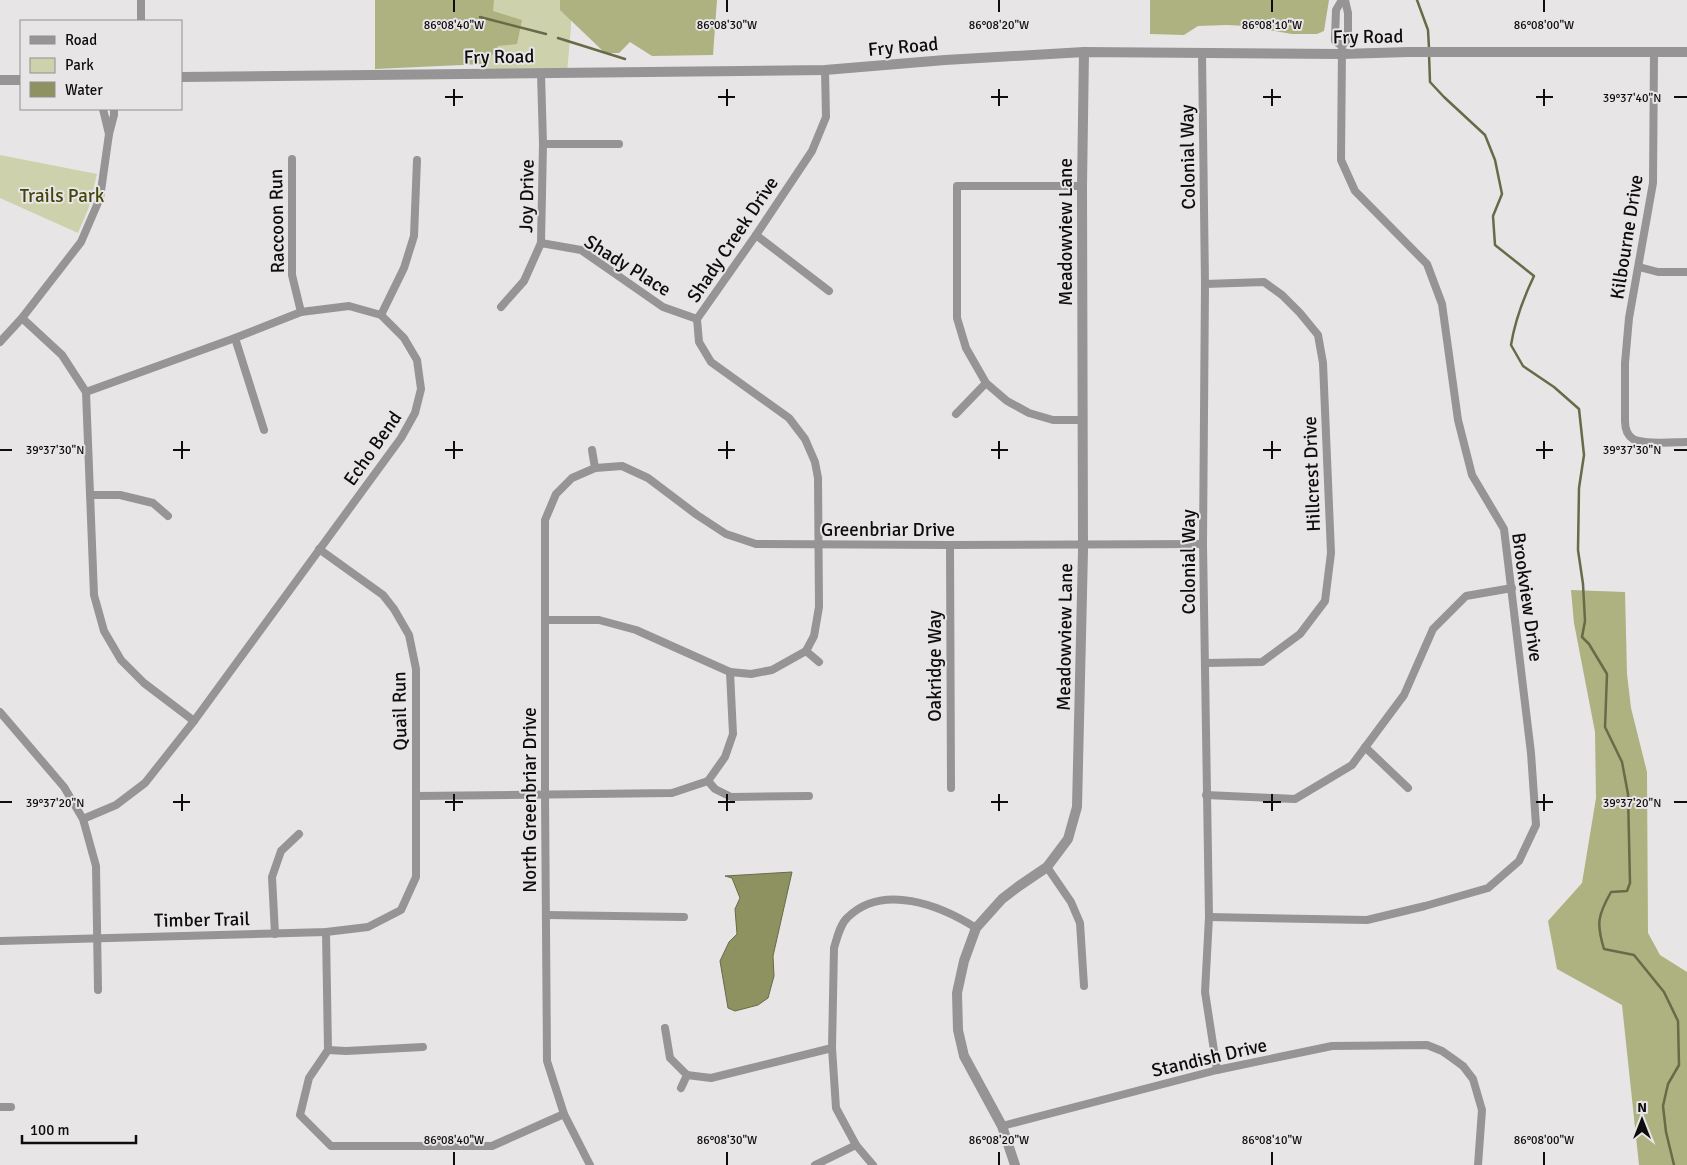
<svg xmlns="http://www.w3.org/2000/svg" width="1687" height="1165" font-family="Signika,sans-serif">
<rect width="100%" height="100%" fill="#e8e5e7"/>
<g fill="#cdd1ac">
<polygon points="483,0 571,0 571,27 567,73 483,73"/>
<polygon points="0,155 97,174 89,207 78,233 0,198"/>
</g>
<g fill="#aeb280">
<polygon points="375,0 494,0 493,11 522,20 517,44 498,46 494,53 483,64 375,69"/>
<polygon points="560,0 717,0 713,55 652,56 630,42 619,53 605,53 560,10"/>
<polygon points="1150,0 1329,0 1324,31 1317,34 1292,34 1246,26 1227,25 1198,26 1184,35 1150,34"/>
<polygon points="1571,590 1625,592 1627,674 1631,708 1647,772 1648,933 1660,955 1687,972 1687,1165 1639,1165 1622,1005 1557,969 1548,921 1582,883 1596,798 1595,732 1574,623"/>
</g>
<polygon fill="#8e9261" stroke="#686a48" points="792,872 773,956 774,976 768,998 758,1005 735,1011 728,1008 720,961 729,942 737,934 735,909 740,898 732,878 725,876"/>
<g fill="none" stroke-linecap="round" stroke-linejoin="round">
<g stroke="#686a48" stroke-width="2.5">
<polyline points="1417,0 1428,30 1429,48"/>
<polyline points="480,17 546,34"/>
<polyline points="558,38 625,59"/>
<path d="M1429 54 1430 82 1444 97 1485 135 1495 160 1502 194 1493 216 1495 245 1534 276C1523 299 1515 320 1511 345L1523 366 1554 387 1579 409 1584 455 1579 488 1578 550 1583 584 1585 621 1582 637 1589 644 1607 674 1605 727 1622 762 1628 794 1630 883 1627 891 1611 892C1598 915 1596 923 1604 949L1634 955 1664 992 1678 1021 1679 1065 1668 1084 1663 1106 1666 1132 1674 1165"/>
</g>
<g stroke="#969495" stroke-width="8">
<polyline points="141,0 141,21"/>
<polyline points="1342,46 1335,41 1335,38 1336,10 1342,0"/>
<polyline points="1202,53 1205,284 1203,544 1209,917 1205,992 1217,1070"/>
<path d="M1654 53 1653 183 1629 318 1625 363V421C1625 428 1627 435 1633 439 1643 445 1675 442 1687 442"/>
<polyline points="103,109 109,134"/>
<polyline points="543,144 619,144"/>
<polyline points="292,159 292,275 301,312"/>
<polyline points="1082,186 957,186 957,318 966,348 986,383 1007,401 1029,413 1053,420 1082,420"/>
<polyline points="756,235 829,291"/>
<polyline points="541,243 581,250 663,307 697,319"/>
<polyline points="1639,267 1658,272 1687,272"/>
<polyline points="1205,284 1264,282 1282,295 1300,313 1318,335 1323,363 1331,553 1325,601 1300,634 1262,662 1205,663"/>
<polyline points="501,307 524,281 541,243 543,144 541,73"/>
<polyline points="381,315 404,268 414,236 417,160"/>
<polyline points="22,318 62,355 86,392 94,595 104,631 121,660 144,683 194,721"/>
<polyline points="235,338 264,430"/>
<polyline points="0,342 22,318 81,242 100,198 109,134 114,115 114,109"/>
<polyline points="956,414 986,383"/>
<polyline points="595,468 622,466 648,478 697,515 726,534 756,544 950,545 1203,544"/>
<polyline points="90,495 120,495 153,503 168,516"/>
<polyline points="950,545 951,788"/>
<polyline points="545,620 599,620 636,630 730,672 751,674 772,670 806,651 819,662"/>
<polyline points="806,651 814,636 819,607 818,478 815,462 805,439 789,418 711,362 699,342 697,319 756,235 812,151 826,117 825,70"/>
<polyline points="0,712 64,787 83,819 96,866 98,990"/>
<polyline points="1365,747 1408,788"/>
<polyline points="708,781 725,757 733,734 730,672"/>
<polyline points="708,781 715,789 731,797 809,796"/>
<polyline points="1206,795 1295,799 1352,765 1404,695 1433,629 1466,596 1512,588"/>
<polyline points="416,796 672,793 708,781"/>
<polyline points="83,819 116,805 145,783 194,721 401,438 415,413 421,389 417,360 404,338 381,315 349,306 301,312 235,338 86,392"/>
<polyline points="1047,867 1071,902 1080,923 1084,986"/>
<polyline points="546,915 684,917"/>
<polyline points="1209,917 1367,920 1425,906 1488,888 1519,861 1536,825 1531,753 1504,529 1472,475 1458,420 1442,304 1427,264 1355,191 1341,160 1342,46 1348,38 1348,13 1345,0"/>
<polyline points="326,932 328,1050 309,1078 300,1115 331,1146 492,1146 564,1114"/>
<polyline points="275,934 272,877 281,851 299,834"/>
<polyline points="0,941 326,932 368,927 401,910 416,877 416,669 409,635 394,609 383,595 319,549"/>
<polyline points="665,1028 670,1058 687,1075 681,1088"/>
<polyline points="328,1050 346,1051 423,1047"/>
<polyline points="687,1075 711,1078 832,1048"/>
<polyline points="0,1107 11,1107"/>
<polyline points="1002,1126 1217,1070 1332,1046 1427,1045 1442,1051 1452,1058 1463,1066 1473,1079 1482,1110 1478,1165"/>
<polyline points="590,1165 564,1114 547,1061 545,794 545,520 556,494 572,478 595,468 592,450"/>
<polyline points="815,1165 856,1145"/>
<path d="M873 1165 856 1145 836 1108 832 1048 834 948C837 938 840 924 848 917 883 883 940 905 976 928"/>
</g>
<g stroke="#969495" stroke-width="10">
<polyline points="181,77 825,70 945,60 1084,52 1342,54 1408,52 1687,52"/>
<polyline points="0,80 21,80"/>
<polyline points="1015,1165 1002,1126 964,1056 958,1030 957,993 964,961 976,928 1002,899 1019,886 1047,867 1068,839 1077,807 1083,551 1082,186 1084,52"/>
</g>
</g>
<path fill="none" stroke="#0e0d0e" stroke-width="2" d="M454 0V12M727 0V12M999 0V12M1272 0V12M1544 0V12M454 89V106M727 89V106M999 89V106M1272 89V106M1544 89V106M445 97H463M718 97H735M991 97H1008M1263 97H1281M1536 97H1553M1674 97H1687M182 441V459M454 441V459M727 441V459M999 441V459M1272 441V459M1544 441V459M0 450H12M173 450H190M445 450H463M718 450H735M991 450H1008M1263 450H1281M1536 450H1553M1674 450H1687M182 794V811M454 794V811M727 794V811M999 794V811M1272 794V811M1544 794V811M0 802H12M173 802H190M445 802H463M718 802H735M991 802H1008M1263 802H1281M1536 802H1553M1674 802H1687M454 1152V1165M727 1152V1165M999 1152V1165M1272 1152V1165M1544 1152V1165"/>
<g text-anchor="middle" stroke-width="4" stroke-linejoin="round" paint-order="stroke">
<g font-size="19" fill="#0e0d0e" stroke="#e8e5e7">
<text transform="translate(1368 36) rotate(-1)" y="7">Fry Road</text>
<text transform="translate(903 46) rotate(-5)" y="7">Fry Road</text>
<text transform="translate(499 56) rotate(-1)" y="7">Fry Road</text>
<text transform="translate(1187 157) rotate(-91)" y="7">Colonial Way</text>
<text transform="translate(526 196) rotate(-89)" y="7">Joy Drive</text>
<text transform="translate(276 221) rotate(-91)" y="7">Raccoon Run</text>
<text transform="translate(1065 232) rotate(-90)" y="7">Meadowview Lane</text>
<text transform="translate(1626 237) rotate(-81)" y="7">Kilbourne Drive</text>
<text transform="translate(732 239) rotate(-56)" y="7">Shady Creek Drive</text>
<text transform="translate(628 265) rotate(32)" y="7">Shady Place</text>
<text transform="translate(372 448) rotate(-55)" y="7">Echo Bend</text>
<text transform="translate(1311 474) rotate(-92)" y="7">Hillcrest Drive</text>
<text x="888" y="536">Greenbriar Drive</text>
<text transform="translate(1188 562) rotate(-90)" y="7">Colonial Way</text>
<text transform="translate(1528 597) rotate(82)" y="7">Brookview Drive</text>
<text transform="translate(1064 637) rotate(-89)" y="7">Meadowview Lane</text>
<text transform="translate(934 666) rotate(-90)" y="7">Oakridge Way</text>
<text transform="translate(399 711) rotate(-91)" y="7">Quail Run</text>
<text transform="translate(529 800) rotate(-90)" y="7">North Greenbriar Drive</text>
<text transform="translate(202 919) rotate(-1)" y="7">Timber Trail</text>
<text transform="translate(1209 1057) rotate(-13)" y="7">Standish Drive</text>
</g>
<g font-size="19" fill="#424507" stroke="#e8e5e7">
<text x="62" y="202">Trails Park</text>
</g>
</g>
<g font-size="12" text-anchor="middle" fill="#0e0d0e" stroke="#e8e5e7" stroke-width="4" stroke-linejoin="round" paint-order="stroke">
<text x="454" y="29">86°08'40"W</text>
<text x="727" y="29">86°08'30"W</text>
<text x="999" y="29">86°08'20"W</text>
<text x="1272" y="29">86°08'10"W</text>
<text x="1544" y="29">86°08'00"W</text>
<text x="1632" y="102">39°37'40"N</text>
<text x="55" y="454">39°37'30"N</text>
<text x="1632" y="454">39°37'30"N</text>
<text x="55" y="807">39°37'20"N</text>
<text x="1632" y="807">39°37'20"N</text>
<text x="454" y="1144">86°08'40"W</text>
<text x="727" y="1144">86°08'30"W</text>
<text x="999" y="1144">86°08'20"W</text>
<text x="1272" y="1144">86°08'10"W</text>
<text x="1544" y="1144">86°08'00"W</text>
</g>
<rect x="20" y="20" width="162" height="90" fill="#e8e5e7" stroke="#918f90"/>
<rect x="30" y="36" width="25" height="8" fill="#969495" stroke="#918f90"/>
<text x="65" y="45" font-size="15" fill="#0e0d0e">Road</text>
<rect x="30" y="58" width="25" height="15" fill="#cdd1ac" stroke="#918f90"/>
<text x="65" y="70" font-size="15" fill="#0e0d0e">Park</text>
<rect x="30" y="82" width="25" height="15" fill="#8e9261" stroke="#918f90"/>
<text x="65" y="95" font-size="15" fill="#0e0d0e">Water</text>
<g transform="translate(1642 1120)" stroke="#e8e5e7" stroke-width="4" paint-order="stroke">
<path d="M0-4L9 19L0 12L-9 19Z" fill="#0e0d0e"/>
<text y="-8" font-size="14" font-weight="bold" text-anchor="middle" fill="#0e0d0e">N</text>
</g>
<path d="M22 1135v8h114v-8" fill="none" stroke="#0e0d0e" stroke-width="2.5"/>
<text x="30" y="1135" font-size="15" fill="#0e0d0e" stroke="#e8e5e7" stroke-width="4" paint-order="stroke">100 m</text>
</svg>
